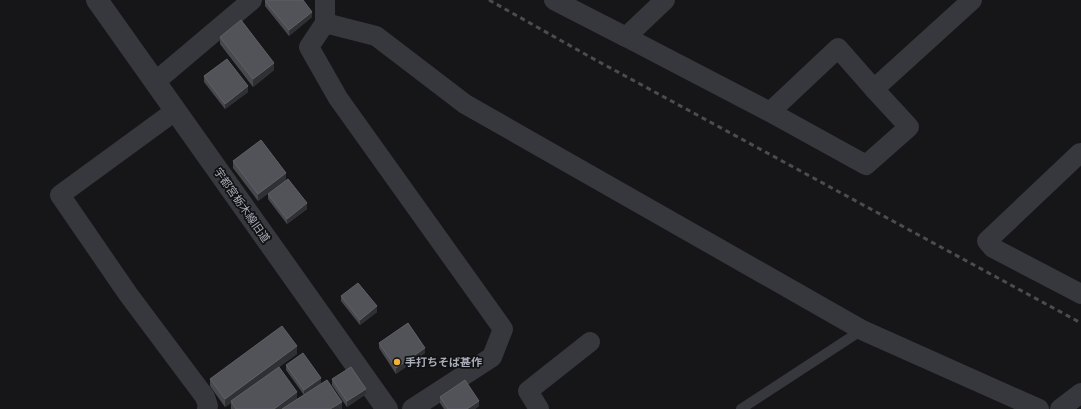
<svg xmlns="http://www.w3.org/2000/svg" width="1081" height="409" font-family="'Fira Sans','Noto Sans JP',sans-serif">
<rect width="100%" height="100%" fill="#161618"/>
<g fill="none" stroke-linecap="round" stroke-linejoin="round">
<polyline stroke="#37383d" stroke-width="10" points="741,409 862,330"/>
<g stroke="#37383d" stroke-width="20">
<polyline points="325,0 325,23 309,47 338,98 503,329 492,357 412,409"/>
<polyline points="554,0 626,37"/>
<polyline points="665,0 626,37 770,112 838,48 874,89 972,0"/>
<polyline points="325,23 376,36 465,104 862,330 1039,409"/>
<polyline points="155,82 252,0"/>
<polyline points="175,111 60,195 128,294 205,397 208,406 207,409"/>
<polyline points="770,112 866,165 909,127 874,89"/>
<polyline points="1080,153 987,241 993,248 1081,294"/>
<polyline points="539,409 528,391 590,342"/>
<polyline points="1060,409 1081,393"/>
</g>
<polyline stroke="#37383d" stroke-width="22" points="97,0 387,409"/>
<polyline stroke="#4a4c52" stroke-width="3" stroke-dasharray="5 4" stroke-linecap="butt" points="489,0 592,58 1081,323"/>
</g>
<g fill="#47494d">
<polygon points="265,1 312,17 289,36 265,6"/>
<polygon points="220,37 274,70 253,87 220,44"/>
<polygon points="204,76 248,92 225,109 204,82"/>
<polygon points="233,161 286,180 258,201 233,168"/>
<polygon points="268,194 307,209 287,224 268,199"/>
<polygon points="341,296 377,312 360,325 341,301"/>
<polygon points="379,343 425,353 396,374 379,348"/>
<polygon points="297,354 279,367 297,399 304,395 286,370 286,365 321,383 342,409 231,409 231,403 225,407 210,386 210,379"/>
<polygon points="332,379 366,394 347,407 332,385"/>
<polygon points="440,397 479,406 475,409 444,409 440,403"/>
</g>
<g fill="#2f3033">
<polygon points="312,12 312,17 289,36 289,30"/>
<polygon points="274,63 274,70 253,87 253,79"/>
<polygon points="248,86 248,92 225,109 225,104"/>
<polygon points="286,173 286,180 258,201 258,194"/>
<polygon points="307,203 307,209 287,224 287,219"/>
<polygon points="377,306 377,312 360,325 360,320"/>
<polygon points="297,346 297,354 231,402 231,401 231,403 225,407 225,399"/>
<polygon points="425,348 425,353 396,374 396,368"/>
<polygon points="321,378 321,384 304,396 304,390"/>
<polygon points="366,389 366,394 347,407 347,401"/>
<polygon points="297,392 297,400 285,409 274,409"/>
<polygon points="479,401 479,406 475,409 467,409"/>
<polygon points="342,402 342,409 330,409"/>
</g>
<g fill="#525359" stroke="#5f6168">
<polygon points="267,0 303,0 312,12 289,30 265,1"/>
<polygon points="241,20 274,63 253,79 220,37"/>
<polygon points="227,59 248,86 225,104 204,76"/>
<polygon points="261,140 286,173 258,194 233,161"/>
<polygon points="288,179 307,203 287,219 268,194"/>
<polygon points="358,283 377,306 360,320 341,296"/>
<polygon points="408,323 425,348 396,368 379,343"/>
<polygon points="282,326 297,346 225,399 210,379"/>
<polygon points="303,353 321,378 304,390 286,365"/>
<polygon points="279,367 297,392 274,409 236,409 231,401"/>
<polygon points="351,367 366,389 347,401 332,379"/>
<polygon points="327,380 342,402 330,409 282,409"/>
<polygon points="465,380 479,401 467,409 448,409 440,397"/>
</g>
<circle fill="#f2b134" stroke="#111113" stroke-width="1.5" cx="397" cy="362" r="4"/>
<g text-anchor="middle" stroke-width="3.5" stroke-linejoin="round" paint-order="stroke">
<g font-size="11" fill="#a8adb8" stroke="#111113">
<text transform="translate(242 205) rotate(55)" y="4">宇都宮栃木線旧道</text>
</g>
<g font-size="11" font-weight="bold" fill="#a8adb8" stroke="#111113" text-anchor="start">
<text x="405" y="366">手打ちそば甚作</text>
</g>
</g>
</svg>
